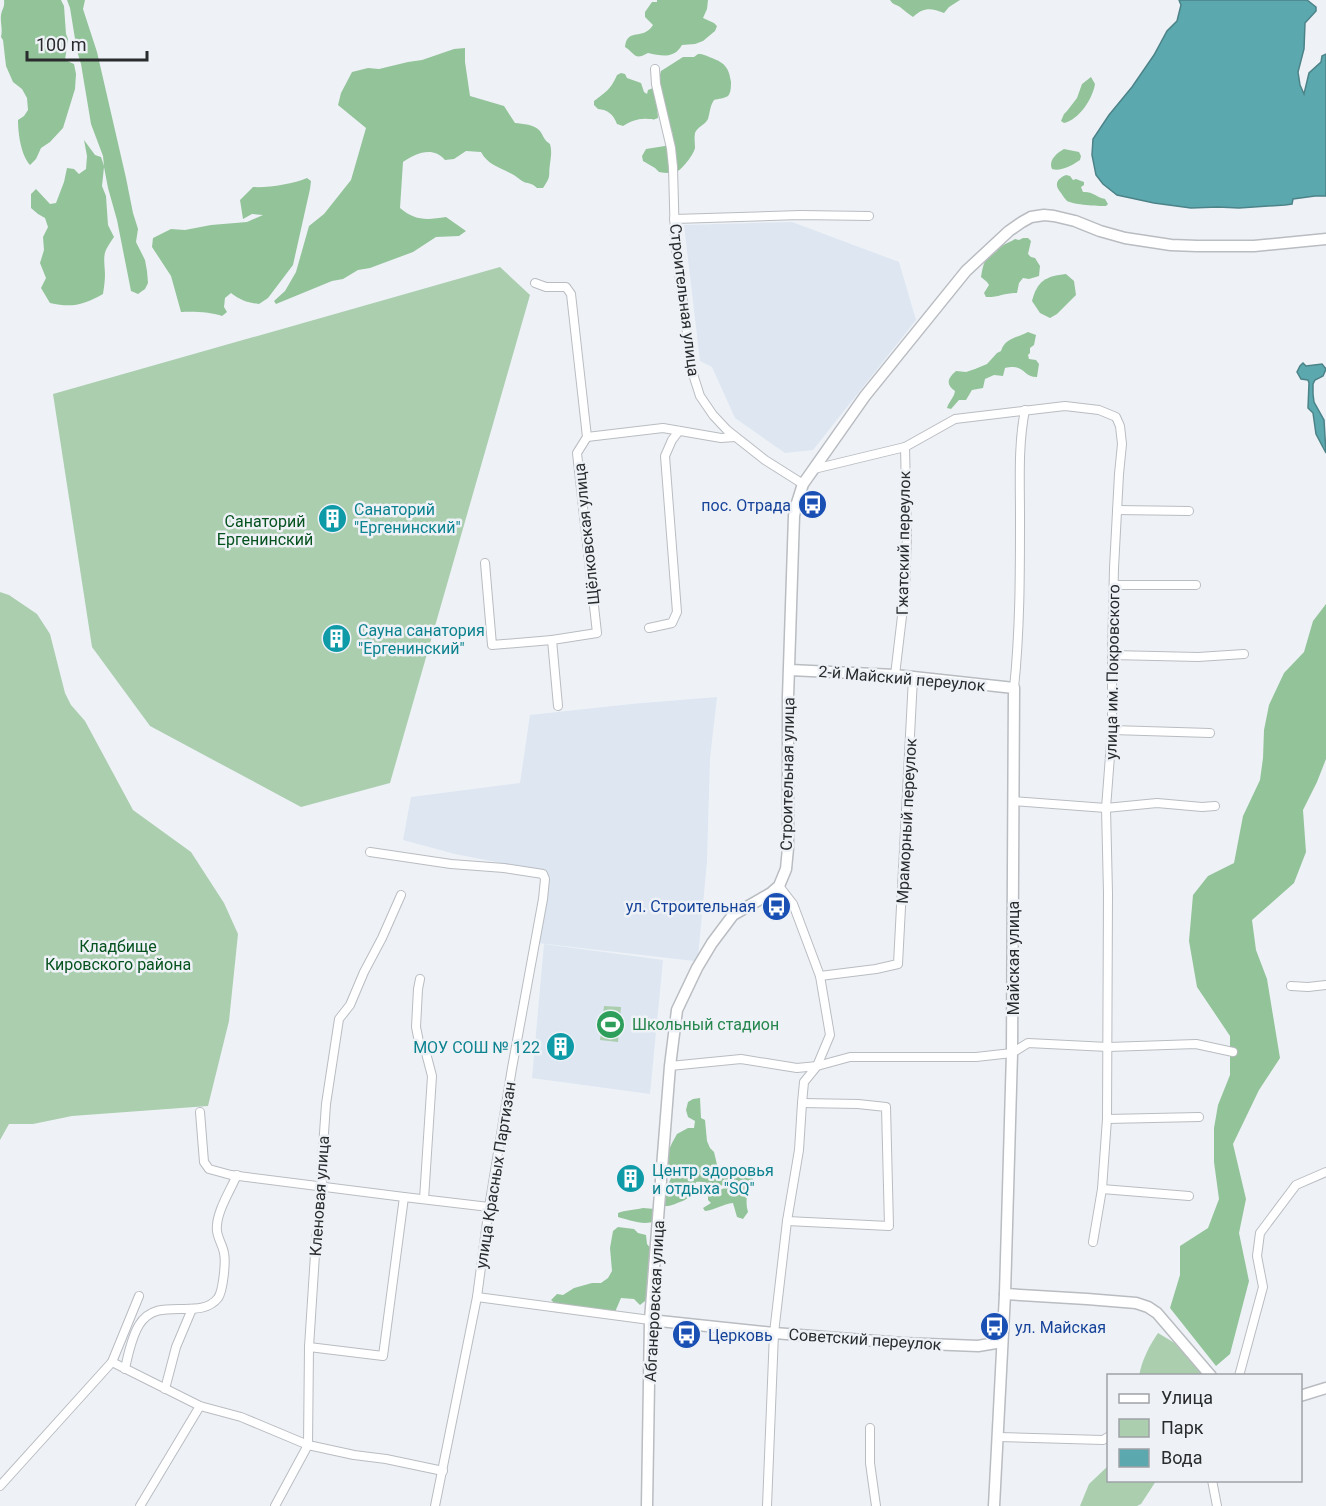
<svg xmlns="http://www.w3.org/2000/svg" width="1326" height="1506" font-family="Roboto,sans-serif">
<rect width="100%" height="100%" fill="#eef2f7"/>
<g fill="#dde6f1">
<polygon points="792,222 899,262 916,320 813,450 785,453 735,418 712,367 700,361 684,225"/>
<polygon points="717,697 710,758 707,861 698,957 694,961 538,943 543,871 455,854 403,840 411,797 520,783 530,715 631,704"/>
<polygon points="544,944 663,960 650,1094 532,1078"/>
</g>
<g fill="#abceaf">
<polygon points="500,267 530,295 390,783 301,807 150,726 92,647 53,394"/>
<polygon points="0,592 9,595 37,614 50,634 65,693 71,705 85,721 133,810 191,852 224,903 238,934 229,1021 208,1106 72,1116 33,1124 9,1124 0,1140"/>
<polygon points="604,1006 621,1007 618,1042 600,1040"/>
<path d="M1158 1333 1178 1345 1202 1375 1139 1376C1142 1360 1149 1346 1158 1333Z"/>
<polygon points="1108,1466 1108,1480 1156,1481 1141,1504 1137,1506 1080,1506 1089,1484"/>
</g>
<g fill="#93c399">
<path d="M4 0H61L64 6 66 34 68 39 65 60 74 64 76 74 75 89 63 128 50 142 41 148 36 159 30 165C21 155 18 134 18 120L24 116 28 110 27 98 22 89 13 82 6 66 3 40 1 37C3 29 0 22 1 15 2 9 5 7 4 0Z"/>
<path d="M67 0H85L83 9 97 52 126 178 133 213 138 229 136 242 145 260 147 271 148 283 145 289 138 294 131 291 117 220 108 188 104 167 102 186 106 196 108 225 114 237C102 254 104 255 105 274 105 281 104 287 103 294 83 305 72 308 50 303L41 288 46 278 40 263 44 250 43 237 48 227 45 218 38 214 31 208V194L36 189 50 204 56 203 64 182 67 168 74 169 79 174 86 169 87 156 84 140 95 155 101 157 104 166 103 156 91 124 81 64 77 51 70 8Z"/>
<path d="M657 0H708L707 9 703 18 714 23 717 26 715 31 703 41 695 44 682 45C674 59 662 56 648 53 634 61 636 54 625 47 627 27 643 41 653 25L645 17V12L652 2H657Z"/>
<path d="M890 0H960L949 7 944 13C931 8 924 7 913 17 908 14 904 10 900 7 895 4 893 5 890 0Z"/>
<path d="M465 48V62L470 96 504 106 515 123C523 124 534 124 540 131 544 137 544 140 550 144 552 152 551 156 550 164 548 177 552 175 543 188H537C532 183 530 184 524 182 520 180 516 176 512 174 499 167 488 165 481 152L466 151 454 159 445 160C433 146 416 153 403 162L400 208C415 221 427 220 446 217L466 231 459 236 436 237 413 252 370 268 358 270 343 279 332 281 276 304 274 301 285 291 296 272 309 226 324 214 351 180 366 128 338 105 341 93 352 72 368 68 379 69 408 62 422 60 454 49Z"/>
<path d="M698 54C704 54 706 56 712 58 725 63 729 68 731 82 731 86 731 93 728 96 725 98 718 99 714 100 710 106 710 112 708 119 705 125 697 127 695 133 694 138 695 143 695 148 694 154 683 168 678 171 672 174 665 173 659 172L655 168 643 161 642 156 646 149 671 145C676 131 670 131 666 119 662 105 656 85 661 71L683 57H694Z"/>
<path d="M621 73 625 74 627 78 641 83 644 92 647 94 648 90 653 88 656 95 658 118C650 121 657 119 648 119 639 118 631 121 623 126L617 124C613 114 608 110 598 109L594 105V101C606 92 611 89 617 75Z"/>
<path d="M1091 77 1095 84C1093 98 1079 120 1064 123L1061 121 1064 114 1067 111 1077 98 1082 84Z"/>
<path d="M1064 149 1079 152 1081 156 1080 160C1073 165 1060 172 1052 169 1048 160 1057 153 1064 149Z"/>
<path d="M1066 175 1070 176 1073 180 1076 179 1084 182V185L1081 187 1083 192C1092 191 1096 197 1105 199L1108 204 1106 206C1097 206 1075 205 1067 201 1065 199 1063 196 1061 193 1054 185 1056 179 1066 175Z"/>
<path d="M307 178 311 181 310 189 293 265 268 298 259 304C248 303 240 300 231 293L225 298 224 307 227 312 222 316C214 312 190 311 181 312L171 276 152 247 153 238 171 229 185 230 211 225 247 222 263 215 252 214 243 219 240 200 253 187C268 188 293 184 307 178Z"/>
<path d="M1023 238H1028L1031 241 1028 254 1031 257 1035 258 1040 266 1039 276 1029 279 1023 278 1019 283 1017 293C1007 292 996 298 986 297L984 293 989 285 987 282 981 277C983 266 984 256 996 252 1001 244 1007 244 1015 239L1019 240Z"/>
<path d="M1066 274 1074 281 1076 295 1057 314 1050 318 1040 313 1032 301C1037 281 1046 276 1066 274Z"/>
<path d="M1028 332 1036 335 1034 345 1030 348V353L1028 355 1029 359 1036 360 1039 364 1037 377C1022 377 1025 363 1005 368L1003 376 994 375 985 379 983 388 972 390 966 400H959L951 409 947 408C949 401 954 398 955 391 945 384 948 378 956 371L966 372 975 369 987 364 997 353 1001 351C1005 338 1017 338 1028 332Z"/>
<polygon points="1326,604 1326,759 1317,782 1303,810 1306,852 1294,883 1252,920 1256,950 1267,979 1280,1058 1259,1090 1233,1144 1246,1199 1239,1233 1249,1281 1230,1354 1216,1366 1170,1308 1180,1275 1180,1246 1208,1228 1219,1199 1214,1162 1214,1128 1218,1105 1230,1075 1230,1036 1197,987 1189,941 1193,895 1208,876 1234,863 1243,816 1260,780 1263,758 1264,730 1269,705 1284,673 1304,652 1313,621"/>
<path d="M700 1098 701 1118 705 1120 707 1141 710 1148 714 1152 719 1173 721 1177 742 1173 750 1174 753 1179C753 1186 751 1186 748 1192 746 1198 746 1206 748 1212L743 1219 737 1217 733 1203C723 1204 715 1210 705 1211L703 1208 711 1203 708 1200V1193C715 1190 722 1190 730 1186L728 1184C713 1189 708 1180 696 1182 692 1193 692 1198 680 1202 674 1204 672 1206 665 1206L666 1189 672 1176 668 1168 666 1157 672 1143 677 1134 688 1128H694L695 1121 688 1117 686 1110 688 1102 693 1099Z"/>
<path d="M643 1208 655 1209V1221C644 1226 629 1220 618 1217V1213C625 1210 634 1210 643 1208Z"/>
<polygon points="618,1227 634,1229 638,1233 646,1235 647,1244 652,1250 648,1295 645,1301 640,1305 634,1299 621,1298 615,1312 558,1306 551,1300 557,1294 563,1295 574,1288 592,1283 601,1283 608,1278 612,1271 610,1248 613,1231"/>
</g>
<g fill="#5ba9af" stroke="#4c8388" stroke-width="1.5">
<polygon points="1179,0 1307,0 1316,7 1316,11 1305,23 1304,49 1298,72 1300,85 1304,94 1309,73 1321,62 1322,56 1326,54 1326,196 1315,196 1293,199 1292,204 1285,205 1239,208 1218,207 1191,208 1154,203 1117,195 1103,184 1096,175 1092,155 1093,139 1109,115 1132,87 1154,55 1167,31 1177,21 1181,5"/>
<polygon points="1303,363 1306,366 1322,364 1326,369 1323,376 1315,380 1313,384 1313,394 1314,402 1324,420 1326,453 1316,434 1313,413 1308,408 1309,383 1308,380 1301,379 1297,372 1300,366"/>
</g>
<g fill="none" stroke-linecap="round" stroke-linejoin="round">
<defs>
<g id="street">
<polyline points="655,69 656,84 671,148 673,167 675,242 692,371 700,396 713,415 727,430 765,460 803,484"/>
<polyline points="674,219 800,215 869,216"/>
<polyline points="535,283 546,287 566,287 571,294 587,437 577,453 597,633 552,640 558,706"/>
<polyline points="587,437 663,428 721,438 735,437"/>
<polyline points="814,469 905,447 955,419 1065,406 1099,410 1116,417 1120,426 1122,444 1119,474 1114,568 1112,655 1112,730 1106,808 1108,893 1107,1119 1102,1189 1093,1242"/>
<polyline points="1117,510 1189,511"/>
<polyline points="485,563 492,645 552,640"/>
<polyline points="1114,585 1196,585"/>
<polyline points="649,628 672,623 677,612 665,456 672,440 679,431"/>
<polyline points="1112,655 1198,657 1244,654"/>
<polyline points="895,675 905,591 907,535 905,447"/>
<path d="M1014 688C1020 631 1020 574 1020 516 1020 481 1018 445 1025 410"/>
<polyline points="1112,730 1210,733"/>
<polyline points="1013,801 1106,808 1157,803 1202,807 1215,806"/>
<polyline points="370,852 451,864 504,868 543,874 545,879 543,899 512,1068 489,1207 477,1297 435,1506"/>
<polyline points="820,976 876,969 898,964 913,678"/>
<polyline points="420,979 418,989 416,1027 419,1042 426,1053 432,1076 424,1199"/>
<polyline points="1291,986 1308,987 1326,985"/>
<polyline points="670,1066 741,1059 797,1068 817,1066 850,1057 976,1057 1012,1053 1028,1043 1108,1047 1196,1044 1233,1052"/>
<polyline points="200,1112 204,1162 209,1169 231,1175 404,1197 489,1207"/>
<polyline points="1107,1119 1199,1117"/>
<polyline points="1102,1189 1189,1196"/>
<polyline points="787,1221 889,1226 886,1107 858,1104 802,1103"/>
<polyline points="477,1297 650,1320"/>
<polyline points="309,1347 383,1356 404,1197"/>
<polyline points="112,1362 200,1406 241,1417 308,1445 354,1455 386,1459 443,1471"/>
<path d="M125 1369C128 1354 132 1337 139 1325 158 1294 199 1322 218 1298 223 1291 226 1262 224 1253 223 1246 218 1239 217 1231 215 1214 230 1191 237 1175"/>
<polyline points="1239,1376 1263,1287 1257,1256 1260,1233 1296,1185 1326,1172"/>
<polyline points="165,1389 176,1347 192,1309"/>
<polyline points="870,1428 870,1463 876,1506"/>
<polyline points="998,1437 1103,1440 1108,1437"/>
<polyline points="1212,1480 1217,1506"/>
<polyline points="0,1486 112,1362 139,1296"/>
<polyline points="140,1506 200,1406"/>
<polyline points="275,1506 308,1445 309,1347 316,1239 323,1187 321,1177 326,1104 339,1019 350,1005 364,972 382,938 401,895"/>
<polyline points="767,1506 774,1333 787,1221 799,1150 802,1103 804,1082 817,1066 830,1035 820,976 793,904 779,886"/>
</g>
<g id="secondary">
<polyline points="790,670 895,675 1014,688 1012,1053 1005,1294 994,1506"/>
<polyline points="1005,1294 1087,1299 1136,1303 1148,1307 1157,1313 1211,1376"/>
<polyline points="650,1320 774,1333 902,1343 978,1346 1002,1342"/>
<polyline points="1300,1396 1326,1388"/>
<polyline points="647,1506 650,1320 670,1066 677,1010 697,968 712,943 733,915 771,893 779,886 786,869 788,848 788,697 794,516 796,506 803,484 865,396 966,271 1009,231 1022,222 1031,217 1044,215 1054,216 1075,221 1100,231 1125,238 1171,245 1197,246 1254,246 1326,239"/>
</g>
</defs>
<use href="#street" stroke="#b9bcc1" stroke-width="10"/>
<use href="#secondary" stroke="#b9bcc1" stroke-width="13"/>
<use href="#street" stroke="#fff" stroke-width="8"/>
<use href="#secondary" stroke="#fff" stroke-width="10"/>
</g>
<defs>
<symbol id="bus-disc" viewBox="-11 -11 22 22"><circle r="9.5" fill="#1a4fb4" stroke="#eef2f7"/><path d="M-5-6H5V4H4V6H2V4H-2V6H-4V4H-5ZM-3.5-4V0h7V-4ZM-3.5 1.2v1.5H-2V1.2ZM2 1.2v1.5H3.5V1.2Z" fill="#fff"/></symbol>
<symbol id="building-disc" viewBox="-11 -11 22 22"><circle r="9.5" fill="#0f9aa8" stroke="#eef2f7"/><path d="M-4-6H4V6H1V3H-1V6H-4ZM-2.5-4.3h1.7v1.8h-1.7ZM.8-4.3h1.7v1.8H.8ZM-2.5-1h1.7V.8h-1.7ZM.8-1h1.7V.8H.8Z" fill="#fff"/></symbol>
<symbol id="stadium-disc" viewBox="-11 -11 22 22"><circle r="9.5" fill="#2e9e5b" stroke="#eef2f7"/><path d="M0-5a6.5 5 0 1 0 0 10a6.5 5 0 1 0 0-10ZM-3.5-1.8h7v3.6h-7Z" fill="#fff"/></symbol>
</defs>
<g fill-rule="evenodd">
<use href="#bus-disc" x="796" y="488" width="33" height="33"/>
<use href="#building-disc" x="316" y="502" width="33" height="33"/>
<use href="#building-disc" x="320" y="622" width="33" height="33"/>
<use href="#bus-disc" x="760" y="890" width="33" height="33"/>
<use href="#stadium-disc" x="594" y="1008" width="33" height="33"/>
<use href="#building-disc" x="544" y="1030" width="33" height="33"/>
<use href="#building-disc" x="614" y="1162" width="33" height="33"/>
<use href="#bus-disc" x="978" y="1310" width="33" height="33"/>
<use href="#bus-disc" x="670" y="1318" width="33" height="33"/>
</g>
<g text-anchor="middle" stroke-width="5" stroke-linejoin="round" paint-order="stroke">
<g font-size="16" fill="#292b2d" stroke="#eef2f7">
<text transform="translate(685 300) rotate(83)" y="6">Строительная улица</text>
<text transform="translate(586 534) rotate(-96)" y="6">Щёлковская улица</text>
<text transform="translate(903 543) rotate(-89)" y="6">Гжатский переулок</text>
<text transform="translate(1112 672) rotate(-89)" y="6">улица им. Покровского</text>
<text transform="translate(902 678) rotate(5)" y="6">2-й Майский переулок</text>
<text transform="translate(787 774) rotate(-89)" y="6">Строительная улица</text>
<text transform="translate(906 821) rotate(-87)" y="6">Мраморный переулок</text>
<text transform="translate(1013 958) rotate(-90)" y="6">Майская улица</text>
<text transform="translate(495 1175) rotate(-81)" y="6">улица Красных Партизан</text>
<text transform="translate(319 1196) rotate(-86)" y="6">Кленовая улица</text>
<text transform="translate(654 1301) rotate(-87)" y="6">Абганеровская улица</text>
<text transform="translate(865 1339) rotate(4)" y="6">Советский переулок</text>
</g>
<g font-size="16" fill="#164399" stroke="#eef2f7" text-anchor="end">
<text x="791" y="511">пос. Отрада</text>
<text x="756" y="912">ул. Строительная</text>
<text x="1015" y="1333" text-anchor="start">ул. Майская</text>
<text x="708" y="1341" text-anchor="start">Церковь</text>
</g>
<g font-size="16" fill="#0d838f" stroke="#eef2f7" text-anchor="start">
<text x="354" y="515">Санаторий<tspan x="354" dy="18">"Ергенинский"</tspan></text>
<text x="358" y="636">Сауна санатория<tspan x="358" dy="18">"Ергенинский"</tspan></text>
<text x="540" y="1053" text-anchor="end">МОУ СОШ № 122</text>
<text x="652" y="1176">Центр здоровья<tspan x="652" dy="18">и отдыха "SQ"</tspan></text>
</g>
<g font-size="16" fill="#06521e" stroke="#eef2f7">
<text x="265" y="527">Санаторий<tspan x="265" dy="18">Ергенинский</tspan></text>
<text x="118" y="952">Кладбище<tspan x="118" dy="18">Кировского района</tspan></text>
</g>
<g font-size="16" fill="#27864d" stroke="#eef2f7" text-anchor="start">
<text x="632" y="1030">Школьный стадион</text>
</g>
</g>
<rect x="1107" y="1374" width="195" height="108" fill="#eef2f7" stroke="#9fa2a6" stroke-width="1.5"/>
<rect x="1119" y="1394" width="30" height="9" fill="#ffffff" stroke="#9fa2a6" stroke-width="1.5"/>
<text x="1161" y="1404" font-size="18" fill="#292b2d">Улица</text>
<rect x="1119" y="1419" width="30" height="18" fill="#abceaf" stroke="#9fa2a6" stroke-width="1.5"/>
<text x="1161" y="1434" font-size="18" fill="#292b2d">Парк</text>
<rect x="1119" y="1449" width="30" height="18" fill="#5ba9af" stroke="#9fa2a6" stroke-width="1.5"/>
<text x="1161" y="1464" font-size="18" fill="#292b2d">Вода</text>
<path d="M27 51v9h120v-9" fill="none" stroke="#292b2d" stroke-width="3"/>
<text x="36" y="51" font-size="18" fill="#292b2d" stroke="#eef2f7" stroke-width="4.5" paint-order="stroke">100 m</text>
</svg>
